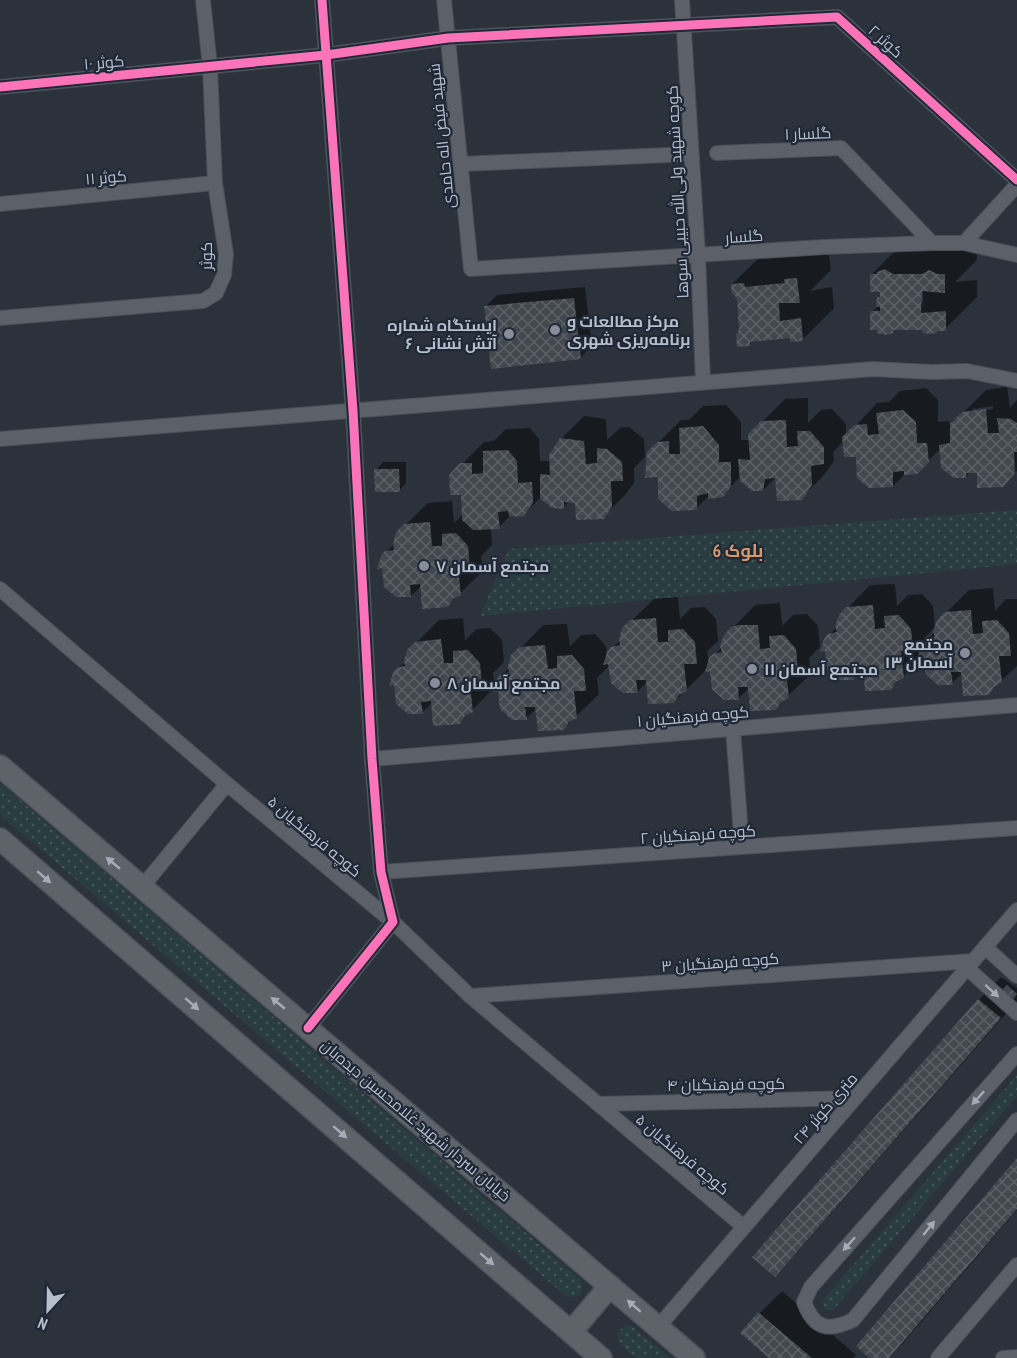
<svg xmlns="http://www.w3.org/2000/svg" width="1017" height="1358" font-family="'PT Sans Narrow',Cairo,sans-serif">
<defs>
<pattern id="green-dots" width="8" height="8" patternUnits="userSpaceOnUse" patternTransform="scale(1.5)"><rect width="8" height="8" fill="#293c40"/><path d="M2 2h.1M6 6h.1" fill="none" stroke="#46565a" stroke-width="1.8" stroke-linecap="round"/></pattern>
<pattern id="building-cross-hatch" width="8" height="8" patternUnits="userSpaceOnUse" patternTransform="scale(1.5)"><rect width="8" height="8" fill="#43484f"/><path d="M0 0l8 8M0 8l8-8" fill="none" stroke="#5c6167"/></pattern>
</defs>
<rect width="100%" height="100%" fill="#2c323b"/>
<g fill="url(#green-dots)">
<polygon points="1017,510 1017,564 480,616 509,549"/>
<polygon points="0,783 581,1280 582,1289 580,1296 567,1297 0,815"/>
<polygon points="1017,1075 1017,1096 834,1309 831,1310 825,1309 823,1303 824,1299"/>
<path d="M629 1325 632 1326 670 1358H636C625 1349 604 1334 629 1325Z"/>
</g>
<g fill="#0007" fill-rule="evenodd">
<path d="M903 243H976L977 260 955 282 977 280V297L945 329H894L892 331 872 312 878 306V298L882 294 872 274ZM923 283V303H920Z"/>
<polygon points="828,247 831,270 810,291 832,287 834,308 802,340 791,336 754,340 749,344 741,329 738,297 732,284 764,253"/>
<polygon points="585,287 592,346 580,358 486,306 497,295"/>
<path d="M1007 387 1010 408 1017 400V471L1002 485 978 471H971L966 476 941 448 916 473 905 474 893 486 857 455 844 441 833 452 834 461 824 475 801 498 777 476 763 490 741 476 722 495 708 497 696 508 658 443 681 420H689L703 406 726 405 741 422V440H750L762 422 785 399 808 398V423L821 410 832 409 846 424V436L877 403 889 402 900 391 926 388 938 400V422L949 421 950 426 986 390ZM993 406V409L972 412V409Z"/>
<polygon points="584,416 606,419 607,440 621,427 629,427 644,439 645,457 634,468 634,483 626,494 603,517 576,501 570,501 563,507 541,497 522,516 511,515 499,527 491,528 492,545 481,556 483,571 447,606 422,585 411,596 386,553 394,544 397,533 428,503 452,501 454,523 463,514 461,465 484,442 494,441 506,429 530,428 539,439 540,461 550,461 561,439"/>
<polygon points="383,462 406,462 406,483 399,491 376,470"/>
<path d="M895 584 897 606 908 595 922 594 933 606 935 630 938 621 969 590 993 588 995 611 1006 599H1017V666L988 693 963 673 952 683 925 655 890 689 864 668 854 678 829 635 837 627 840 616 870 585ZM934 628 935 632 925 643 924 638Z"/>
<polygon points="678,597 680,619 691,608 705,607 716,619 718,641 707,651 709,662 722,647 725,636 755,605 780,603 782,626 793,615 807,614 818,626 820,647 809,658 811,674 775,708 749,688 739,698 711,669 706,670 674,702 648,681 637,692 610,665 597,678 599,694 563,729 537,708 526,718 499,689 492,690 459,723 433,702 422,713 398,669 406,661 409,650 439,620 463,618 465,640 477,629 490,628 502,640 504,662 493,673 495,690 502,675 510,667 513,656 543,625 567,624 570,646 581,635 595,634 606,646 607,655 620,640 623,629 654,599"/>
<polygon points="1001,977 1017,988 1017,1001 797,1252 775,1275 754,1257 979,1000"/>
<polygon points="1017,1160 1017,1210 903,1343 888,1358 872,1358"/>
<polygon points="782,1291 856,1355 853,1358 771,1358 760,1313"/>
</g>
<g fill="url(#building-cross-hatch)">
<polygon points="885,269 893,274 922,274 929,270 937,274 945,274 945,293 922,291 921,313 946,311 946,331 937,331 937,333 930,334 923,333 922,330 893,330 893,333 885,335 877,333 877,330 870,330 870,311 880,311 880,307 876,307 877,297 880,297 880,292 870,292 870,274 877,274 877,272"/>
<polygon points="797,278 800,303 779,303 780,321 801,318 803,341 790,342 790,338 750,342 750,346 737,347 736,335 739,329 737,298 732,294 731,284 744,283 745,287 785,283 784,279"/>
<polygon points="574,298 581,359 491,369 484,306"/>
<polygon points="986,409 988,433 999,433 997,418 1011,419 1017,423 1017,452 1014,452 1015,473 1003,487 977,488 977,473 966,473 966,478 954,478 941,468 939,445 950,443 950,424 962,412"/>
<polygon points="903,410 916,422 917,443 927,443 929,462 917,474 904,475 904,471 893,472 893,487 869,488 857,478 856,457 844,457 842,437 854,425 867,424 868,435 879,434 876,413"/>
<polygon points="786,420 787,447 798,446 797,431 810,431 824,447 824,464 811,466 812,485 802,500 777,501 775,478 765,479 763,491 752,491 740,481 738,459 750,460 748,434 761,421"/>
<polygon points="703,426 719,445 719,462 731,462 731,486 723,497 708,499 708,493 697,496 697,510 672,511 658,499 658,477 645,478 647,452 657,442 669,441 669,454 680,454 679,428"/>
<polygon points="560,438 584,441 586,464 597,463 597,448 607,449 622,462 623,481 611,481 612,507 604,519 576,520 575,503 564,502 564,509 552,508 540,498 540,474 550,475 549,455"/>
<polygon points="508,450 517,461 518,483 532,482 533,503 523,517 509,516 508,511 498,512 500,529 473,530 462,520 461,495 450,495 449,475 460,463 472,463 472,474 483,473 483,451"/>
<polygon points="374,469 399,469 400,492 375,492"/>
<polygon points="430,522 432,546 442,546 442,534 456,533 468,546 470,568 458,568 461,595 453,599 448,607 422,609 420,584 410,585 411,597 396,597 384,587 382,568 377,569 381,556 385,551 394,550 393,544 396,532 404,524"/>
<polygon points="873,605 875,629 885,628 884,616 899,615 911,629 913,651 901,651 904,678 896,682 891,690 865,691 863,667 853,667 854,680 839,680 827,669 825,651 820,652 824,639 828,634 837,632 835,626 839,615 846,607"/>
<polygon points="971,610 973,634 983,633 982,621 997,620 1009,633 1011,656 999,656 1002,682 994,687 989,695 963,696 961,672 951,672 953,685 938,685 926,674 923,656 918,657 922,644 926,639 935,637 933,631 937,620 945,612"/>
<polygon points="656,618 658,642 668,642 668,630 683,629 695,642 697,664 684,664 687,691 679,695 674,703 648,704 646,680 636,680 638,693 623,693 611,683 608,664 603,665 607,652 611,647 620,645 619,639 622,628 630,620"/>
<polygon points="739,625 758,625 760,649 770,648 769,636 784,635 796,649 798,671 786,671 789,698 781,702 776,710 750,711 748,687 738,687 739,700 724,700 712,689 710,671 705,672 709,658 713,654 722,652 720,646 724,635 731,627"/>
<polygon points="441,639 444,663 453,663 453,651 468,650 480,663 482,686 470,685 473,712 465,716 460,724 433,726 431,701 421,702 423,714 408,714 396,704 394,685 389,686 393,673 397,668 405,666 404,661 407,650 415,642"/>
<polygon points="545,645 548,669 557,668 557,656 572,655 584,669 586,691 574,691 577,718 569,722 564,730 538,731 535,707 525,707 527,720 512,720 500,709 498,691 493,692 497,679 501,674 509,672 508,666 511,655 519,647"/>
<polygon points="1007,985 1017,994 1012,1001 1001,992"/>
<polygon points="978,999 1001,1018 775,1277 752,1257"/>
<polygon points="1017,1158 1017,1209 889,1358 869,1358 856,1346"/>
<polygon points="758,1312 812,1358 769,1358 740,1333"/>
</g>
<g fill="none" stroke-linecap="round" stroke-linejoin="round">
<defs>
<g id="minor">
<polyline points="444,0 471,269 824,247 932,243 964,243 1017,255"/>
<polyline points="682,0 698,255 703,382"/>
<polyline points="0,87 326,55 448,38 837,17 1017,180"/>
<polyline points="717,153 841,148 932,243"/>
<polyline points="461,164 691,154"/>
<polyline points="0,204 215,183"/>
<polyline points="964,243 1017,185"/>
<polyline points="0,318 203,301 216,293 224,275 226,254 215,183 210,67 203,0"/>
<polyline points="0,439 873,369 931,372 967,371 1017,381"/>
<polyline points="0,589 227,784 393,922 470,996 744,1227"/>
<polyline points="733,729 742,847"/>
<polyline points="372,759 1017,705"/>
<polyline points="381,872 1017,828"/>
<polyline points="142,887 227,784"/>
<polyline points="985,947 1017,976"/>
<polyline points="967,968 1017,1013"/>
<polyline points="470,996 973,961"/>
<polyline points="308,1028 393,922 381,872 372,759 353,411 322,0"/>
<path d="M1017 1054 811 1287 804 1302C814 1329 828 1332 853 1320L1017 1120"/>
<polyline points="598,1104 855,1098"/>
<polyline points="658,1327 1017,910"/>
<polyline points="938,1358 1017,1265"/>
<polyline points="1003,1358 1017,1357"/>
</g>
<g id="primary">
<polyline points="0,766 694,1358"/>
<polyline points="0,839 601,1358"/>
<polyline points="571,1332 610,1286"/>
</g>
</defs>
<use href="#minor" stroke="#4a4e55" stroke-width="16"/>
<use href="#primary" stroke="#4a4f58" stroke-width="24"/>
<use href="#minor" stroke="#5c6068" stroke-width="14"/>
<use href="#primary" stroke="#5e636a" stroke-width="21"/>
<defs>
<g id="cycleway">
<polyline points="0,87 326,55 448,38 837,17 1017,180"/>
<polyline points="308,1028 393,922 381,872 372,759 353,411 322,0"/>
</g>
</defs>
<use href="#cycleway" stroke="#1f2836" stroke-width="13"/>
<use href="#cycleway" stroke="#fb73b8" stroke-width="9"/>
</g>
<defs><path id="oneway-solid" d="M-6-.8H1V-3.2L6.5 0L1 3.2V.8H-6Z" transform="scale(1.5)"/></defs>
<g fill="#a5acb8">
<use href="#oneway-solid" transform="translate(113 863) rotate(-140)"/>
<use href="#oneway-solid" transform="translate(44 877) rotate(41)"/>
<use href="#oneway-solid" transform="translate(278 1003) rotate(-140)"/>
<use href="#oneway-solid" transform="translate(192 1004) rotate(41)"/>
<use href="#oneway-solid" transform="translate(340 1132) rotate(41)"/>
<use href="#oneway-solid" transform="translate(487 1259) rotate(41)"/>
<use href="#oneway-solid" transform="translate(634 1306) rotate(-139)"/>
</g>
<g fill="#a5abb7">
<use href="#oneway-solid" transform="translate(992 991) rotate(42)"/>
<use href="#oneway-solid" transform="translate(978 1098) rotate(132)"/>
<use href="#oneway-solid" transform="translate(929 1228) rotate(-51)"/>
<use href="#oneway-solid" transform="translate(849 1244) rotate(132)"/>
</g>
<g fill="#868d99" stroke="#1f2836" stroke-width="2">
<circle cx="555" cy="330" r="6"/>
<circle cx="509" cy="334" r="6"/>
<circle cx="424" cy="566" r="6"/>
<circle cx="965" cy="653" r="6"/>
<circle cx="752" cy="669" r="6"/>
<circle cx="435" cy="683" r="6"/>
</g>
<g text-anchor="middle" stroke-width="4.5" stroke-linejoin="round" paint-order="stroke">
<g font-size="16" fill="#b7becb" stroke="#1f2836">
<text transform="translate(886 41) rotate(42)" y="6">کوثر ۲</text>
<text transform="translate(104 62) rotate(-5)" y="6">کوثر ۱۰</text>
<text transform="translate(808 133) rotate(-2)" y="6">گلسار ۱</text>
<text transform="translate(441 136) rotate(-96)" y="6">شهید فیض اله حامدی</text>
<text transform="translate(106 177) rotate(-5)" y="6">کوثر ۱۱</text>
<text transform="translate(677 192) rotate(-93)" y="6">کوچه شهید ولی‌الله حبیبی سوها</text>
<text transform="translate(744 236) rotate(-4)" y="6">گلسار</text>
<text transform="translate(206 256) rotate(-90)" y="6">کوثر</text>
<text transform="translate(693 716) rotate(-5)" y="6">کوچه فرهنگیان ۱</text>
<text transform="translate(698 834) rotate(-4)" y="6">کوچه فرهنگیان ۲</text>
<text transform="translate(315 836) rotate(40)" y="6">کوچه فرهنگیان ۵</text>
<text transform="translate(720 962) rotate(-4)" y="6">کوچه فرهنگیان ۳</text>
<text transform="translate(726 1084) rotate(-1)" y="6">کوچه فرهنگیان ۴</text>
<text transform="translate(825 1108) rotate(-49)" y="6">۲۴ متری کوثر</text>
<text transform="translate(416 1120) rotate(40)" y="6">خیابان سردار شهید غلامحسین دیده‌بان</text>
<text transform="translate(683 1154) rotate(40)" y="6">کوچه فرهنگیان ۵</text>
</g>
<g font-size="16" font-weight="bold" fill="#b7becb" stroke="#1f2836" text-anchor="start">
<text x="567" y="327">مرکز مطالعات و<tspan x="567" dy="18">برنامه‌ریزی شهری</tspan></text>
<text x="497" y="331" text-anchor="end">ایستگاه شماره<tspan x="497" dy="18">۶ آتش نشانی</tspan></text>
<text x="436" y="572">مجتمع آسمان ۷</text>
<text x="953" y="650" text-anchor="end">مجتمع<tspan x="953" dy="18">آسمان ۱۳</tspan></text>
<text x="764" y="675">مجتمع آسمان ۱۱</text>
<text x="447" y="689">مجتمع آسمان ۸</text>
</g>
<g font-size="18" font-weight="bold" fill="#d59767" stroke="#1f2836">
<text x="738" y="557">بلوک 6</text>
</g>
</g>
<g transform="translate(48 1310) rotate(202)" stroke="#1f2836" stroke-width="4.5" paint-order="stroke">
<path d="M0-4.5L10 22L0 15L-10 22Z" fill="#b7becb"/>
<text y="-9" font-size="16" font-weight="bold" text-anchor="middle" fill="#b7becb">N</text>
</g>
</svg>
